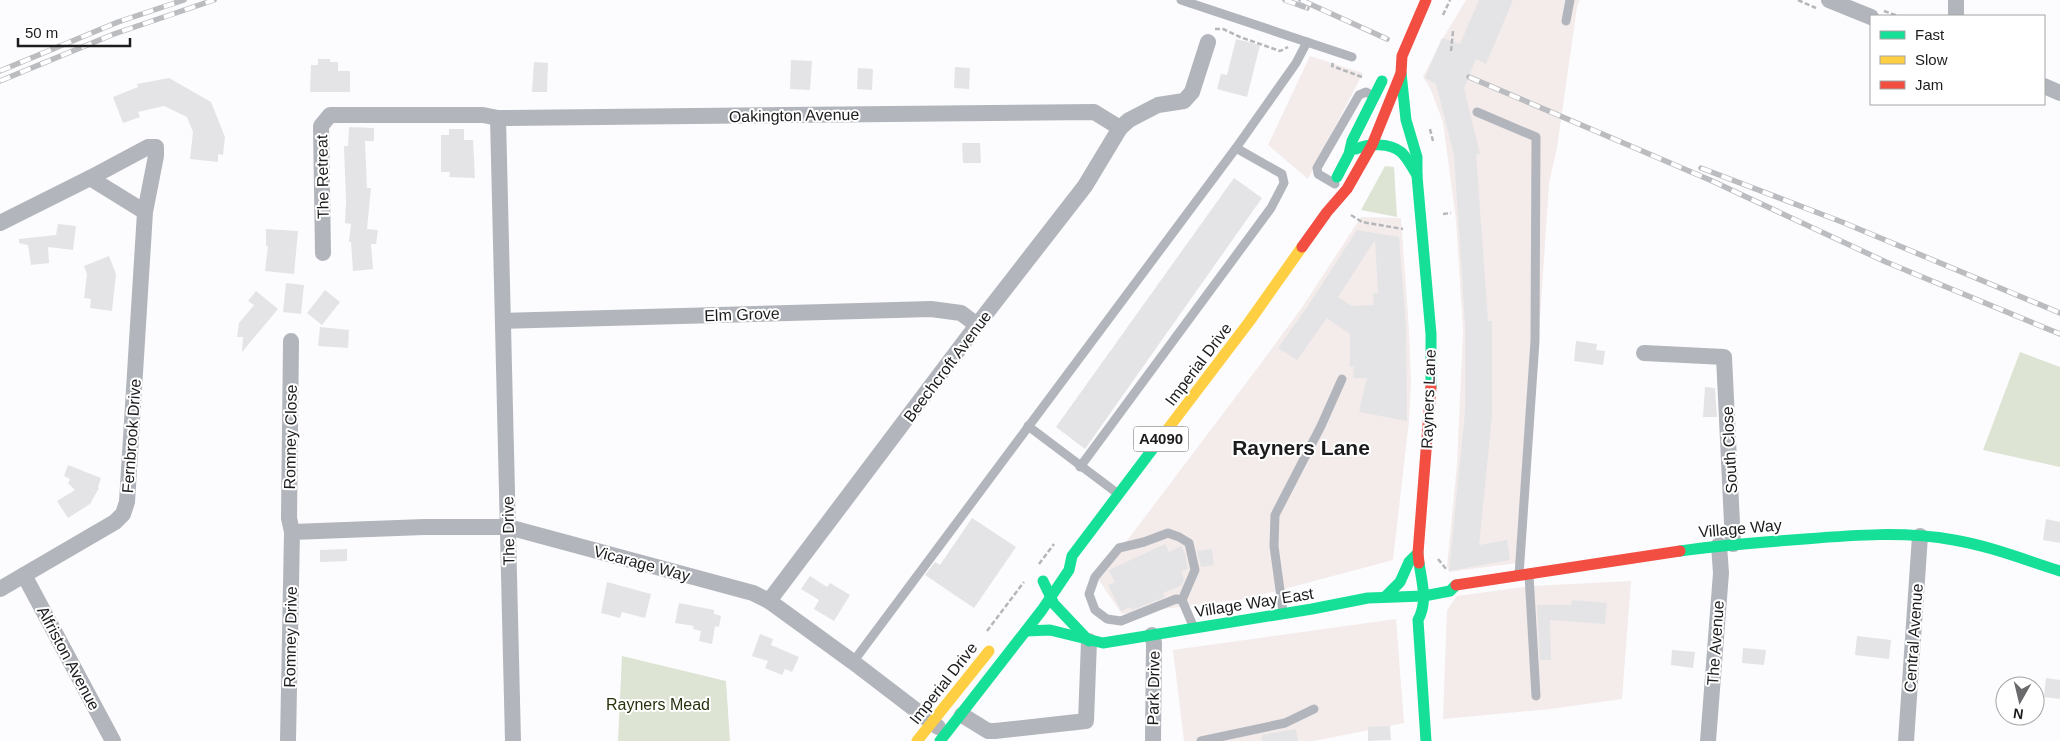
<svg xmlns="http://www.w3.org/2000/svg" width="2060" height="741" font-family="Arial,sans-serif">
<rect width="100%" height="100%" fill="#fcfcfe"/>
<g fill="#f4ebeb">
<polygon points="1466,0 1580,0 1577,7 1557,148 1549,183 1524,562 1449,572 1447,566 1457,465 1463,331 1456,220 1443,122 1430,88 1423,77 1440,43"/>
<polygon points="1310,56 1363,73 1308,179 1268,145"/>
<polygon points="1361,217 1401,218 1409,330 1411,384 1409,421 1393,560 1246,599 1122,614 1098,579 1259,366 1303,306"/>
<polygon points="1631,581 1622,699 1550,709 1443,719 1447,610 1457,596 1532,586"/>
<polygon points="1396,619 1404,723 1314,741 1184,741 1173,650"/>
</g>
<g fill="#dde4d3">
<polygon points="1385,166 1394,167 1397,217 1361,210"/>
<polygon points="2020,352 2060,367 2060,467 1983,450"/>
<polygon points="622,656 726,681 730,741 618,741"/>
</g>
<g fill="#e4e4e6" fill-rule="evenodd">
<polygon points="1479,0 1513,0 1486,64 1476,59 1464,88 1480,154 1476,154 1488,321 1492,321 1492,415 1479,545 1507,540 1510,560 1449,571 1465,412 1465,323 1454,155 1436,84 1425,78 1442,38 1460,44"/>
<polygon points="1236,39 1260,45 1247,97 1217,89 1221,74 1227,75"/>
<polygon points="318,59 330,59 330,62 338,62 338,71 350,71 350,92 310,92 311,65 318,65"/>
<polygon points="791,60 812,61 810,90 790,89"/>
<polygon points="534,62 548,63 547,92 532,92"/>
<polygon points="955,67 970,68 969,89 954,88"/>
<polygon points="858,68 873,69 872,90 857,89"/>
<polygon points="169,78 211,102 225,137 223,155 218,154 218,162 190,159 193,132 187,117 164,106 138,112 140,117 123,123 113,97 138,87 137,84"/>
<polygon points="349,127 374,128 374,141 365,141 367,188 371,188 367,229 378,230 376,244 371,244 373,269 353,271 351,242 349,242 351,224 345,223 346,201 344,146 348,146"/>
<polygon points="449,129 464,129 464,140 473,140 475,178 449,177 450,172 441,172 441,135 449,135"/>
<polygon points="962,143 980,143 981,163 963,163"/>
<polygon points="1234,178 1262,198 1085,449 1056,427"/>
<polygon points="58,224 76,226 73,250 48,247 49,263 31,265 28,245 19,243 19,239 56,235"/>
<polygon points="266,229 298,231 294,274 265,271 268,246 266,246"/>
<path d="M1357 230 1399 237 1406 327 1407 421 1359 412 1367 378H1353L1354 367H1350V334L1327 318 1297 360 1278 348 1308 306ZM1375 240 1378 293H1373L1374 305 1352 306 1338 297Z"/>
<polygon points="109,256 116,274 112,311 90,308 91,299 84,298 87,274 84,266"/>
<polygon points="286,283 304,285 301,314 283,312"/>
<polygon points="325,290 340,302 322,325 307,313"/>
<polygon points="256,291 278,309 242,352 243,337 237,337 239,323 254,305 248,301"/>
<polygon points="320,327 349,330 348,348 318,346"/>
<polygon points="1576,341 1597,344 1596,350 1605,351 1603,365 1574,361"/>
<polygon points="1705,387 1715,388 1717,417 1703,417"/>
<polygon points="68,465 101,478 98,487 99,488 90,504 68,518 57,501 75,490 68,483 70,479 64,476"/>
<polygon points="972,518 1016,547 974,608 925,575 935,562 940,565"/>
<polygon points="2046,519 2060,522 2060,543 2043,540"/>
<polygon points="1165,544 1169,552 1181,546 1185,553 1188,569 1181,571 1184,579 1182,585 1163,593 1165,597 1132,610 1131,607 1121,611 1108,585 1115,582 1109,570"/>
<polygon points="347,549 347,561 320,562 320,550"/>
<polygon points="1212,549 1214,565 1201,567 1197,551"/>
<polygon points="810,576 827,587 830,583 850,595 834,621 814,609 819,600 801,589"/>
<polygon points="607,582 651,594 645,618 622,612 620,618 601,613"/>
<polygon points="1572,600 1607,603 1605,624 1550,620 1551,660 1540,660 1537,605 1571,605"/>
<polygon points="679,603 714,610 714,614 721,616 719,627 715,626 712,644 699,641 701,631 693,629 694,626 675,623"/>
<polygon points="760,634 773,639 771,645 799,657 792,672 785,669 782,675 765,668 768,661 752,656"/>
<polygon points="1857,636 1891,640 1889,659 1855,655"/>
<polygon points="1743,648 1766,650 1764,665 1742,663"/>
<polygon points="1672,650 1695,652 1693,668 1671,665"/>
<polygon points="2046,678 2060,680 2060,699 2044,697"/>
<polygon points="1390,726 1391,740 1368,741 1368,727"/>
<polygon points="1296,729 1298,741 1262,741 1262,735"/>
</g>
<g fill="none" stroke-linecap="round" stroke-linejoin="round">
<g stroke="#b4b6ba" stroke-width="2.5" stroke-dasharray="5 2.5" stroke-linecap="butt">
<polyline points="1798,0 1816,8"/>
<polyline points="1884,11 1898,16"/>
<polyline points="1443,15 1450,0"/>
<polyline points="1215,29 1223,29 1240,37 1280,51 1288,47"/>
<polyline points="1451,51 1453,31"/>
<polyline points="1333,63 1332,66 1362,77"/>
<polyline points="1430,129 1433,141"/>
<polyline points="1443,214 1451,213"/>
<polyline points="1351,215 1362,222 1403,229"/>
<polyline points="1438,559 1447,570"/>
<polyline points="1039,564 1054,544"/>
<polyline points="987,631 1024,582"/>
</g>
<g stroke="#b2b6bc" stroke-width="9">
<polyline points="1181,0 1352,57"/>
<polyline points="1566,21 1570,0"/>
<polyline points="1477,112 1536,137 1535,341 1519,575"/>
<polyline points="1335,184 1318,174 1317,168 1359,95 1366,92 1370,94"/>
<polyline points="1028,426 1117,493"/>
<polyline points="1080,467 1271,208 1284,183 1282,174 1236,148"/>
<polygon points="1168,533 1179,537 1189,543 1195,570 1182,600 1176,599 1121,621 1107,619 1095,610 1089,594 1095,577 1119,548 1144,542"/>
<polyline points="1529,575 1536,696"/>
<polyline points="1182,600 1194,628"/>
<polyline points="1283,612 1274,546 1275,515 1321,426 1342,379"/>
<polyline points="853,662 1236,148 1296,63 1307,42"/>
<polyline points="1201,741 1285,723 1314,709"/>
</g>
<g stroke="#b2b6bc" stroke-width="16">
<polyline points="1829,0 1871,17"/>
<polyline points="1956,16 1956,0"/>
<polyline points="2044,86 2060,93"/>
<polyline points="498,118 513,741"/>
<polyline points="90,178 148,147 156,147 156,156 145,212"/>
<polyline points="0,223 90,178 145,212 127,502 123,514 115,522 0,589"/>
<polyline points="323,253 321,126 330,115 483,115 498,118 1094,112 1120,128 1129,120 1158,105 1184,101 1192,92 1208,42"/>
<polyline points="503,321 931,309 961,313 977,325"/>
<polyline points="1644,353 1724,357 1733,544"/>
<polyline points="292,532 424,527 508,527 753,593 769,601 853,662 938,727"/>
<polyline points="24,575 113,741"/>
<polyline points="769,601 977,325 1085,186 1120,128"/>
<polyline points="1152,635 1154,643 1153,741"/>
<polyline points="962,715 988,731 995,731 1086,721 1089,641"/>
<polyline points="288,741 292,532 289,518 291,341"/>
<polyline points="1708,741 1721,573 1719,545"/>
<polyline points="1906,741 1920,536"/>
</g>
<g stroke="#16e098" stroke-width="11">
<polyline points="1401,73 1406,120 1417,157 1417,176 1431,334 1431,387"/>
<path d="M1356 149C1369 143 1390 143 1401 152 1408 158 1412 168 1417 175"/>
<polyline points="1337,177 1349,154 1352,141 1382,81"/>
<path d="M1680 551C1722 545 1763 542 1805 539 1854 535 1905 531 1954 540 1990 546 2025 560 2060 571"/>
<path d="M1419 563C1422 583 1428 602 1418 620L1426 741"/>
<polyline points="1043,581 1054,604 1089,641"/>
<polyline points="1386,596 1400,582 1409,562 1418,553"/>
<polyline points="1026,631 1050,630 1103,643 1312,609 1368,598 1424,596 1450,591 1456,585"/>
<polyline points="940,741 1042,610 1069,570 1072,556 1167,430"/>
</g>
<g stroke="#ffcf43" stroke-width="11">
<polyline points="1167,430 1249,322 1302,247"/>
<polyline points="917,741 989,651"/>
</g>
<g stroke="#f24e42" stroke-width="11">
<polyline points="1302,247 1327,212 1347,189 1372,145 1401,73 1402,56 1426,0"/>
<polyline points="1419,563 1418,553 1431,387"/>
<polyline points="1456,585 1680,551"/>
</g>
<defs>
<g id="rail">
<polyline points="1285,0 1307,8"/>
<polyline points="1301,0 1387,39"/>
<polyline points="0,71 118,22 184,0"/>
<polyline points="1469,77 1710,180 1886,262 2060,334"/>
<polyline points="0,81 114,34 214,0"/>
<polyline points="1701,168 1842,222 2060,313"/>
</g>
</defs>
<use href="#rail" stroke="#bbbcc0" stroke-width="5.5"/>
<use href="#rail" stroke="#fff" stroke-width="4" stroke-dasharray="11" stroke-linecap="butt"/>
</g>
<g text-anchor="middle" stroke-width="4" stroke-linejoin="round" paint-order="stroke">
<rect fill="#fff" stroke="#606062" stroke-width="1" x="1133.5" y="426.5" width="55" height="25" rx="4"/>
<g font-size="15" font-weight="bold" fill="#1c1c1f">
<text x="1161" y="444">A4090</text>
</g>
<g font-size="16" fill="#1c1c1f" stroke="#fff">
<text transform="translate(794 115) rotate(-1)" y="6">Oakington Avenue</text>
<text transform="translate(322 177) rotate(-91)" y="6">The Retreat</text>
<text transform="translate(742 314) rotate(-2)" y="6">Elm Grove</text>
<text transform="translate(1198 364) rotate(-53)" y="6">Imperial Drive</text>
<text transform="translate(947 366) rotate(-53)" y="6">Beechcroft Avenue</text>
<text transform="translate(1428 399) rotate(-88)" y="6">Rayners Lane</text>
<text transform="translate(131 436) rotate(-86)" y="6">Fernbrook Drive</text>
<text transform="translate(290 437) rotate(-89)" y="6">Romney Close</text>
<text transform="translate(1729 450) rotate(-93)" y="6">South Close</text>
<text transform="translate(1740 528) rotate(-5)" y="6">Village Way</text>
<text transform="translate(508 531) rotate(-91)" y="6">The Drive</text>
<text transform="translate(642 563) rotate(15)" y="6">Vicarage Way</text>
<text transform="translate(1254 602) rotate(-9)" y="6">Village Way East</text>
<text transform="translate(290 637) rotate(-89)" y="6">Romney Drive</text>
<text transform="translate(1913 638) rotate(-86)" y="6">Central Avenue</text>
<text transform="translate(1715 643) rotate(-86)" y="6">The Avenue</text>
<text transform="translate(69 658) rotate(62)" y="6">Alfriston Avenue</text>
<text transform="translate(943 683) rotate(-52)" y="6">Imperial Drive</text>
<text transform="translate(1153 688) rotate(-89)" y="6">Park Drive</text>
</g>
<g font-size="16" fill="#27320d" stroke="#fff">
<text x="658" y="710">Rayners Mead</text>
</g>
<g font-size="21" font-weight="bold" fill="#1c1c1f" stroke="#fff">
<text x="1301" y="455">Rayners Lane</text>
</g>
</g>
<rect x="1870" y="15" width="175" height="90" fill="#ffffff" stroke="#a4a4a5"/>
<rect x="1880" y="31" width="25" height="8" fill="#16e098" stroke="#a4a4a5"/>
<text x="1915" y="40" font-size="15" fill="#1c1c1f">Fast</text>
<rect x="1880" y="56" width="25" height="8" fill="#ffcf43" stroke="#a4a4a5"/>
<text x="1915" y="65" font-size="15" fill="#1c1c1f">Slow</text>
<rect x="1880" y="81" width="25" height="8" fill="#f24e42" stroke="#a4a4a5"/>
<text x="1915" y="90" font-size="15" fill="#1c1c1f">Jam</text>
<g transform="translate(2020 701) rotate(188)"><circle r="24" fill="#ffffff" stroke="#a4a4a5"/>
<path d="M0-4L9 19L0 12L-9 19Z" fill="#6a6a6d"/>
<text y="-8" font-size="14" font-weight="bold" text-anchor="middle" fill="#1c1c1f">N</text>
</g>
<path d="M18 38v8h112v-8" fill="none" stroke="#1c1c1f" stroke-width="2.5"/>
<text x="25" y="38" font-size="15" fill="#1c1c1f" stroke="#ffffff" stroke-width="4" paint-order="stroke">50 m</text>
</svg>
